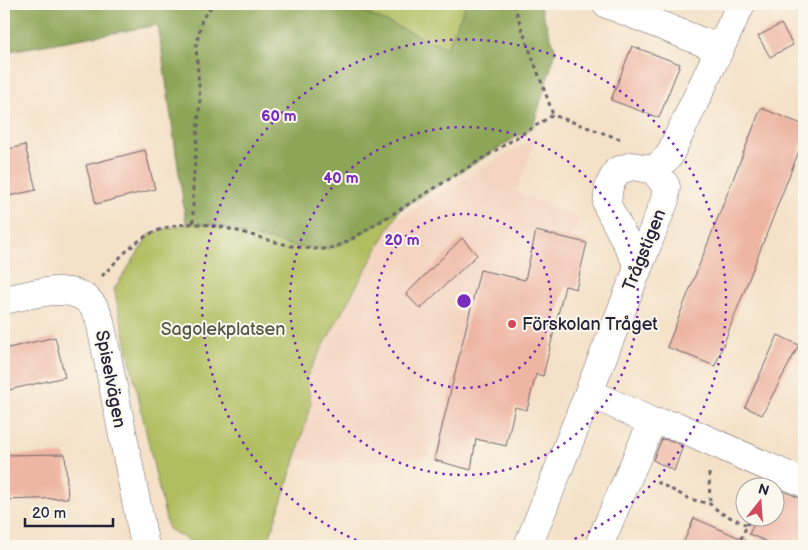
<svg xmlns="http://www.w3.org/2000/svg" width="808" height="550" font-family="'Balsamiq Sans',sans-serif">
<rect width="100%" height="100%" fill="#fbf7ec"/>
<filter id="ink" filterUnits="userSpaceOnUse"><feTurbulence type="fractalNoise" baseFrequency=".02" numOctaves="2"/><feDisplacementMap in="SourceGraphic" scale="10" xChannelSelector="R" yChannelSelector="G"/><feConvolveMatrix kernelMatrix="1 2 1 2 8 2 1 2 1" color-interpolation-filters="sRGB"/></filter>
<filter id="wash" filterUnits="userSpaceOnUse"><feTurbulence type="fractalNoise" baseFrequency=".0096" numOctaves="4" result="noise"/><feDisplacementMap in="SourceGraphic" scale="20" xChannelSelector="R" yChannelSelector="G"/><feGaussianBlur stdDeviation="1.12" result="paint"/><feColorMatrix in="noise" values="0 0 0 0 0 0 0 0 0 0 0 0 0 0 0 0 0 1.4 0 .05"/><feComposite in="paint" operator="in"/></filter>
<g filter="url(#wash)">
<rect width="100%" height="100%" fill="#f4e1c7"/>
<polygon fill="#f4d3c0" points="537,136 516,192 579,218 571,240 536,231 525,280 480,270 440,442 433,441 430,456 321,464 296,457 311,403 306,377 393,221"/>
<g fill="#b0be61" stroke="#69704e">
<polygon points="344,4 466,4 447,48"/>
<polygon points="400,208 306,377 311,403 296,457 267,545 190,541 168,529 114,289 150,234 168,228 193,223 213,225 267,240 335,247 352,239"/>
</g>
<polygon fill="#8ca557" stroke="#576449" points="4,4 344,4 447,48 466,4 539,4 556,51 533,127 352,239 335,247 324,249 293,246 213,225 186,223 158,25 4,52"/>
<g id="blocks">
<g fill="#eeb5a3">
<polygon points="781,24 793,45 770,57 758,36"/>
<polygon points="632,46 680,64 659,118 611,100"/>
<polygon points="761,108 804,125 804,138 715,366 667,347"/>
<polygon points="25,145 36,190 4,197 4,150"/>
<polygon points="145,150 155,189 96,204 86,165"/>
<polygon points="536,231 587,243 576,289 565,286 543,376 536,374 527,410 515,407 506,446 476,439 471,470 434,460 480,270 525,280"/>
<polygon points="462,238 477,255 420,309 406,294"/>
<polygon points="778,335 799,345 762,415 745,407"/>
<polygon points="55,337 65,377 4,391 4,349"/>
<polygon points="662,439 672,441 683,446 674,471 653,460"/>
<polygon points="65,454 68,498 4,500 4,455"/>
<polygon points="772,486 804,500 804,546 777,546 749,534 757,518 776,518 776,488 771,488"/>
<polygon points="694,518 758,546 682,546"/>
</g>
</g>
</g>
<g filter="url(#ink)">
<use href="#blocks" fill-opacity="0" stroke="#6c656c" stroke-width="1"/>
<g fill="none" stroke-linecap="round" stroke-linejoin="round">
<defs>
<g id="minor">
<polyline points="607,4 720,49"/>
<polyline points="638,265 607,205 609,186 617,171 632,166 654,170"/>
<path d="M4 300C37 294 87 275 100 321L145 546"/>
<polyline points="588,395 601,398 652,422 677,426 804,483"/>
<polyline points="600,543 652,422"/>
<polyline points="528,546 665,200 666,186 654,170 669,156 741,4"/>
</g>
</defs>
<use href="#minor" stroke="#6c656c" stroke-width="29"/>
<g stroke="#6c656c" stroke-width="3" stroke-dasharray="4 4" stroke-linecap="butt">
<path d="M514 4C525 42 541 78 553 115"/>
<polyline points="193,223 193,185 200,100 196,47 202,19 213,4"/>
<path d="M102 276C116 262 131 244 148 235 208 203 262 250 323 249 333 249 343 243 352 239L553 115 620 139"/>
<polyline points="709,473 710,504"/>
<polyline points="657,482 690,499 710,504 721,513 747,525 738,546"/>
<polyline points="747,525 751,518"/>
</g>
<use href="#minor" stroke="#fff" stroke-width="28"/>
</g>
</g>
<g fill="none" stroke="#7b2cbf" stroke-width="2.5" stroke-dasharray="2.5 5">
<circle cx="464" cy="301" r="87"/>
<circle cx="464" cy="301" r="174"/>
<path d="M370 546A262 262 0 1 1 558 546"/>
</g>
<circle fill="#d1495b" stroke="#fbf7ec" stroke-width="2" cx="512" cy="324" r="5"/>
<g text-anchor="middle" stroke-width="4" stroke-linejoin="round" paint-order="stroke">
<g font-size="18" fill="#22223b" stroke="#fbf7ec">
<text transform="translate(644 250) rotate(-68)" y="6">Trågstigen</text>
<text transform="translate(111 379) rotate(79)" y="6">Spiselvägen</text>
</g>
<g font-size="18" fill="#22223b" stroke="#fbf7ec" text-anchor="start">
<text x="522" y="330">Förskolan Tråget</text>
</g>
<g font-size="18" fill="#545948" stroke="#fbf7ec">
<text x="223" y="335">Sagolekplatsen</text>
</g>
</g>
<circle cx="464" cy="301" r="8" fill="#7b2cbf" stroke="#fbf7ec" stroke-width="2.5"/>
<g font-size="15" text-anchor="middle" font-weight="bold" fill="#7b2cbf" stroke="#fbf7ec" stroke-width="4" stroke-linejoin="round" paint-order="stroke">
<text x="279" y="121">60 m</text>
<text x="341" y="183">40 m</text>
<text x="402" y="245">20 m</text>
</g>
<rect width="808" height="550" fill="none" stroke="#fbf7ec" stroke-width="20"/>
<g transform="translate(760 502) rotate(17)"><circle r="24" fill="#fbf7ec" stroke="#a4a2a5"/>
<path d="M0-4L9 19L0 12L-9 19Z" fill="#d1495b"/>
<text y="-8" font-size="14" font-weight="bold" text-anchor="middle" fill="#22223b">N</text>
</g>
<path d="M25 518v8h88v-8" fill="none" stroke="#22223b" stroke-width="2.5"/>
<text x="32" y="518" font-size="15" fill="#22223b" stroke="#fbf7ec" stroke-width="4" paint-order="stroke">20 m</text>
</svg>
